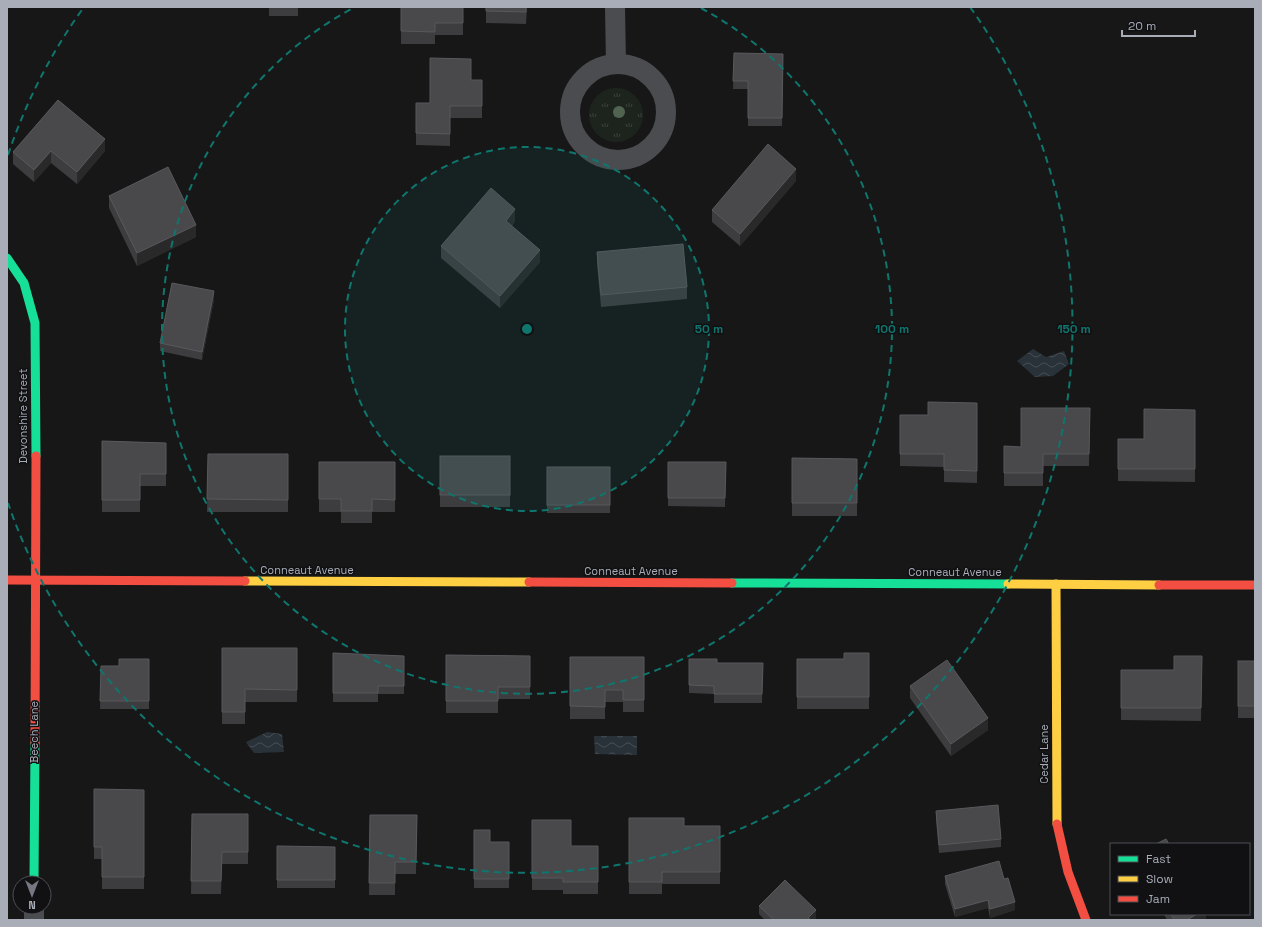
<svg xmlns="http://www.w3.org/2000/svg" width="1262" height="927" font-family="'Space Grotesk',sans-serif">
<defs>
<pattern id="grass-tufts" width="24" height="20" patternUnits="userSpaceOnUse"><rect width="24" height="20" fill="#1d241e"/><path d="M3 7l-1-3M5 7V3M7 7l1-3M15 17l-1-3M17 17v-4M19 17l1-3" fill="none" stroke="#3b413d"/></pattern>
<pattern id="water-waves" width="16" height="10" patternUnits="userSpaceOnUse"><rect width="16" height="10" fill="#2a3239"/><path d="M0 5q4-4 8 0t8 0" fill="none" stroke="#464d54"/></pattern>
</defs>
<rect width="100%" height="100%" fill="#171717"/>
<circle fill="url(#grass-tufts)" cx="616" cy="115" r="27"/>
<g fill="url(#water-waves)">
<polygon points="1033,349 1046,357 1064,351 1069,364 1053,376 1035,377 1017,361"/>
<polygon points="267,732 282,734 284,752 254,753 246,742"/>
<polygon points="594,736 637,736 637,755 595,754"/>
</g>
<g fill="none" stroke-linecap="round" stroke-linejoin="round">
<g stroke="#4b4c50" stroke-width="20">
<polyline points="615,7 616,64"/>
<circle cx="618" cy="112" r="48"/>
<polyline points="34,907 34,920"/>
</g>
<g stroke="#16e098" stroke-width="9">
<polyline points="7,258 24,283 35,323 36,456"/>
<polyline points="732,583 1008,584"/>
<polyline points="34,883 35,743"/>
</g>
<g stroke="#ffcf43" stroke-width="9">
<polyline points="245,581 529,582"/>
<polyline points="1008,584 1159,585"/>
<polyline points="1056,584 1057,824"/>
</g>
<g stroke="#f24e42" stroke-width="9">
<polyline points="7,580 245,581"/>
<polyline points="529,582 732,583"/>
<polyline points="1159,585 1255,585"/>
<polyline points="35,743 36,456"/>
<polyline points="1057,824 1068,872 1086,920"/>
</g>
</g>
<circle fill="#506451" cx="619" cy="112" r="6"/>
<g fill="#3d3d3f">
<rect x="269" y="7" width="29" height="9"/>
<polygon points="401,7 527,7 526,24 486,23 486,7 463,7 463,35 435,35 435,44 401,44"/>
<polygon points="734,53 783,54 782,126 748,126 748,89 733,89"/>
<polygon points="471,80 482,80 482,118 450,118 450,146 416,145 416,103 430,103"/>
<polygon points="58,100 105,151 77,184 51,163 34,182 13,164 13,152"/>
<polygon points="796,181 740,246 712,222 712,210"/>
<polygon points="109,196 196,237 137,266 109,208"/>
<polygon points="515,221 512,226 540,262 500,308 441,258 441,246"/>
<polygon points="597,252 687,287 687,299 601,307 597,264"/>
<polygon points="214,300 202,360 160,351 160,343"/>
<polygon points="977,403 977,483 944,482 944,467 900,466 900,415 928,415"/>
<polygon points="1090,408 1089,466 1043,466 1043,486 1004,486 1004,446 1021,447"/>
<polygon points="1195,410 1195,482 1118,481 1118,439 1144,439"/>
<polygon points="102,441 166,443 166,486 140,486 140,512 102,512"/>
<polygon points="208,454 288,454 288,512 207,512"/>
<rect x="440" y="456" width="70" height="51"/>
<polygon points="792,458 857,459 857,516 792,516"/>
<polygon points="319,462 395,462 395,512 372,512 372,523 341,523 341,512 319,512"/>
<polygon points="668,462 726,462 725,507 668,506"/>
<rect x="547" y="467" width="63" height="46"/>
<polygon points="222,648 297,648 297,702 245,702 245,724 222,724"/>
<polygon points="333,653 404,656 404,694 378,694 378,702 333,702"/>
<polygon points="869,653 869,709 797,709 797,659 844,659"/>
<polygon points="446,655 530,656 530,699 498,699 498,713 446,713"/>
<polygon points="1202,656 1201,721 1121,720 1121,670 1174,670"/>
<polygon points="570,657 644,657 644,712 623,712 623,702 605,702 605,719 570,719"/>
<polygon points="149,659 149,709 100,709 101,666 119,666"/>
<polygon points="689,659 717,663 763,663 762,703 714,703 714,694 689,693"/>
<rect x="1238" y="661" width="17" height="57"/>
<polygon points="910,686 988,730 951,756 910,698"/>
<polygon points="94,789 144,790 144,889 102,889 102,859 94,859"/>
<polygon points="936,811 1001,839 1001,847 939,853 936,819"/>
<polygon points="192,814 248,814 248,864 222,864 221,894 191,894"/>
<polygon points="370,815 417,815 416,874 395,874 395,895 369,895"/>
<polygon points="629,818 684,826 720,826 720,884 662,884 662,894 629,894"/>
<polygon points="532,820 571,846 598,846 598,894 563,894 563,890 532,890"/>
<polygon points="474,830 490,842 509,842 509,888 474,888"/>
<polygon points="277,846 335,847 335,888 277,888"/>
<polygon points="945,876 1004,879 1015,910 990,918 988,908 955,917 945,884"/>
<polygon points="759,906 816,919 814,920 765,920 759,914"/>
<polygon points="1164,914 1206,914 1206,920 1167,920"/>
</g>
<g fill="#29292a">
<polygon points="105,139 105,151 77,184 77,172"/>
<polygon points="51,151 51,163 34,182 34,170"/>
<polygon points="796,169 796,181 740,246 740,234"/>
<polygon points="515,209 515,221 506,233 506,221"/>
<polygon points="196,225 196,237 137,266 137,253"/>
<polygon points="540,250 540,262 500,308 500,296"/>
<polygon points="214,291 214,300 202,360 202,352"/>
<polygon points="988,718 988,730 951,756 951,744"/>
<polygon points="988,900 988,908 955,917 955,909"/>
<polygon points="1015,902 1015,910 990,918 990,909"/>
<polygon points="816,910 816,919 814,920 808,920 808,918"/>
<polygon points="1197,914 1206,914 1206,920 1187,920"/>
</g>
<g fill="#49494c" stroke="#58595d">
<polygon points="401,7 463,7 463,23 435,23 435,32 401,31"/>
<polygon points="486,7 526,7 526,12 486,11"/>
<polygon points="734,53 783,54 782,118 748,118 748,81 733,81"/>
<polygon points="430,58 471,59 471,80 482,80 482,106 450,106 450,134 416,133 416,103 430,103"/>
<polygon points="58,100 105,139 77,172 51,151 34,170 13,152"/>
<polygon points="768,144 796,169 740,234 712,210"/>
<polygon points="168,167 196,225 137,253 109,196"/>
<polygon points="491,188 515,209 506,221 540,250 500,296 441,246"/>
<polygon points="683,244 687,287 601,295 597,252"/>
<polygon points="172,283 214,291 202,352 160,343"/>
<polygon points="928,402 977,403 977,471 944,470 944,454 900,454 900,415 928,415"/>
<polygon points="1021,408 1090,408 1089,454 1043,454 1043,473 1004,473 1004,446 1021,447"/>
<polygon points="1144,409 1195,410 1195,469 1118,469 1118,439 1144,439"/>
<polygon points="102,441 166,443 166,474 140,474 140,500 102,500"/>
<polygon points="208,454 288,454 288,500 207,499"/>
<rect x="440" y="456" width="70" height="39"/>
<polygon points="792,458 857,459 857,503 792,503"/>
<polygon points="319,462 395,462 395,500 372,499 372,511 341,511 341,499 319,499"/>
<polygon points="668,462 726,462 725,498 668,498"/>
<rect x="547" y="467" width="63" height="38"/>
<polygon points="222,648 297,648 297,690 245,689 245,712 222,712"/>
<polygon points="333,653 404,656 404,686 378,686 378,693 333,693"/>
<polygon points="844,653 869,653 869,697 797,697 797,659 844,659"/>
<polygon points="446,655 530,656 530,687 498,687 498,701 446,701"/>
<polygon points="1174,656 1202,656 1201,708 1121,708 1121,670 1174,670"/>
<polygon points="570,657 644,657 644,700 623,700 623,690 605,690 605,707 570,706"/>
<polygon points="119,659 149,659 149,701 100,701 101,666 119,666"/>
<polygon points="689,659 717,659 717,663 763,663 762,694 714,694 714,686 689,685"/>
<polygon points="947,660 988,718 951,744 910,686"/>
<rect x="1238" y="661" width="17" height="45"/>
<polygon points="94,789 144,790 144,877 102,877 102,847 94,847"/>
<polygon points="998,805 1001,839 939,845 936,811"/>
<polygon points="192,814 248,814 248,852 222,852 221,881 191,881"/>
<polygon points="370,815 417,815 416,862 395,862 395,883 369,883"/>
<polygon points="629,818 684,818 684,826 720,826 720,872 662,872 662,882 629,882"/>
<polygon points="532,820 571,820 571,846 598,846 598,882 563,882 563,878 532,878"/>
<polygon points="474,830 490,830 490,842 509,842 509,879 474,879"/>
<polygon points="1166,839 1169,844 1156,844"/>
<polygon points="277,846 335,847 335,880 277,880"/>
<polygon points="999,861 1004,879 1008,878 1015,902 990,909 988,900 955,909 945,876"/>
<polygon points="785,880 816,910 808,918 811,920 774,920 759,906"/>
<polygon points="1171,914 1197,914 1187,920 1174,920"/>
</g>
<circle cx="527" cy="329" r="182" fill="#0f766e" fill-opacity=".12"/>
<g fill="none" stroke="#0f766e" stroke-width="2" stroke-dasharray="7 5">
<circle cx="527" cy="329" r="182"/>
<path d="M701 8A365 365 0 1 1 353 8"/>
<path d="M8 155A547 547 0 0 1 84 7M970 7A547 547 0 1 1 8 503"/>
</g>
<g text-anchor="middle" stroke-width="3" stroke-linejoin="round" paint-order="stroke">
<g font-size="11" fill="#a8adb8" stroke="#111113">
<text transform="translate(23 416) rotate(-90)" y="4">Devonshire Street</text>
<text x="307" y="574">Conneaut Avenue</text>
<text x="631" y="575">Conneaut Avenue</text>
<text x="955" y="576">Conneaut Avenue</text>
<text transform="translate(34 732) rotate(-90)" y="4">Beech Lane</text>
<text transform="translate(1044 754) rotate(-90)" y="4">Cedar Lane</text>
</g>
</g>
<circle cx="527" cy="329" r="6" fill="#0f766e" stroke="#111113" stroke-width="2"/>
<g font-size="12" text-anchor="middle" font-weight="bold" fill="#0f766e" stroke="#111113" stroke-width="3" stroke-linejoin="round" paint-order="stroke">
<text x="709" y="333">50 m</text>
<text x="892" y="333">100 m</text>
<text x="1074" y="333">150 m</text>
</g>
<rect width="1262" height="927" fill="none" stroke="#a8adb8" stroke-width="16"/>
<rect x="1110" y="843" width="140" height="72" fill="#111113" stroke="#4d4f55"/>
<rect x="1118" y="856" width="20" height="6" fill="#16e098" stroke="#4d4f55"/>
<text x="1146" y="863" font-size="12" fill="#a8adb8">Fast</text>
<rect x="1118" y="876" width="20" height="6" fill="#ffcf43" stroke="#4d4f55"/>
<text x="1146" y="883" font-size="12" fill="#a8adb8">Slow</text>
<rect x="1118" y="896" width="20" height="6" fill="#f24e42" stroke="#4d4f55"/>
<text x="1146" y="903" font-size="12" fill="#a8adb8">Jam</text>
<g transform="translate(32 895) rotate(180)"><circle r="19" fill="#111113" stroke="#4d4f55"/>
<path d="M0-3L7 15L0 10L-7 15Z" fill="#757880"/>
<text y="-6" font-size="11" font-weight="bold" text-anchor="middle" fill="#a8adb8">N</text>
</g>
<path d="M1122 30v6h73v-6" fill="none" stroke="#a8adb8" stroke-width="2"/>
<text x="1128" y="30" font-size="12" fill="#a8adb8" stroke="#111113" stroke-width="3" paint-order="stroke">20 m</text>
</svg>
